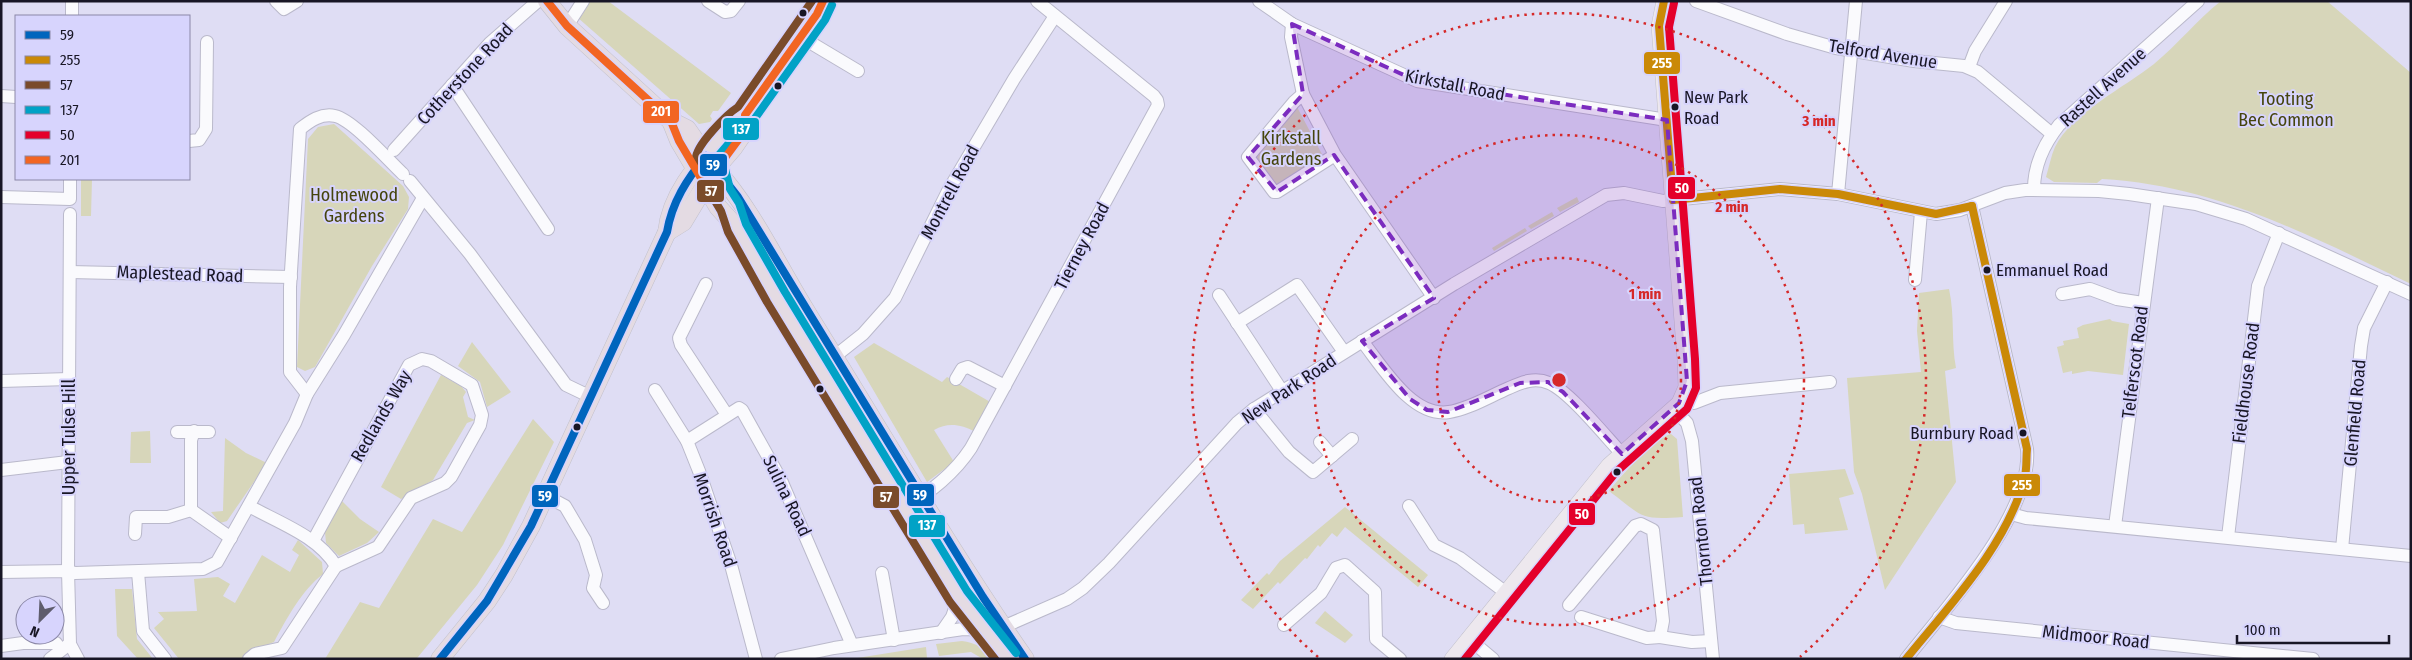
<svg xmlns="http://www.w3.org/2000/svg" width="2412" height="660" font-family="'Fira Sans Condensed',sans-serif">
<rect width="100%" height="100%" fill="#dfddf4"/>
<g fill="#d7d6ba">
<polygon points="589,1 608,1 731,93 718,111 713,111 710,116 712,119 710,122 699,124 577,17 582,15"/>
<path d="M2221 1H2327L2411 73V284C2311 236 2214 185 2102 179L2097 183 2054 182 2046 177C2049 167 2051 156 2055 147 2072 113 2125 87 2154 64 2178 44 2197 20 2221 1Z"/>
<polygon points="1296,105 1324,158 1276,185 1256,156"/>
<polygon points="334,124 403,186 409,197 408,209 372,266 315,367 305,371 297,367 308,139 318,127"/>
<polygon points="81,179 92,179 91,216 81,216"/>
<polygon points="1577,197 1579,202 1560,212 1557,208"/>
<polygon points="1552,212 1554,216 1531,229 1528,226"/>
<polygon points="1525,228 1527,231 1494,251 1492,248"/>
<path d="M1949 289C1955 316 1951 342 1956 368L1945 371 1956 482 1885 590 1862 494 1854 472 1847 378 1921 372 1917 331 1919 293Z"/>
<polygon points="1689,312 1692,313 1696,354 1692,354"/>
<polygon points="2110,319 2112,321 2129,324 2123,375 2088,371 2072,374 2072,371 2063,373 2057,347 2064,345 2063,341 2079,338 2077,328 2083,325"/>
<polygon points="472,342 511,392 487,407 480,382 458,366"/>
<path d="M874 343 942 382 947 377 992 403 976 432C960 424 948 422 934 430L954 462 927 482 854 357Z"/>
<polygon points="441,375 461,386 466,392 463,397 468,417 475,420 467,423 433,480 401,499 381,487"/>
<polygon points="533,419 554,442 503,545 477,585 418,657 416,659 325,659 360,602 379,608 433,519 462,532"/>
<polygon points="150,431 151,463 130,463 131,432"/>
<path d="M1671 434 1677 439 1683 517C1638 520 1644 517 1609 491 1620 477 1656 437 1671 434Z"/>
<polygon points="225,438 246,453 267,463 227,521 220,523 211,512 223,511"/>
<polygon points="1845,469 1854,494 1839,498 1848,530 1805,534 1804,524 1793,525 1789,474"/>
<polygon points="342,501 360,519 379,532 367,543 339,556 326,543 325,532"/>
<polygon points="1345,507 1428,575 1418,587 1345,527 1337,537 1332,533 1320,547 1318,545 1307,559 1305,558 1280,584 1278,582 1253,609 1241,600 1267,573 1269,575 1280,561"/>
<path d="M298 540 322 562 323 574C302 590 287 618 274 642L248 652 243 659H179L154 628 164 619 158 612 197 611 194 579 218 577 230 584 223 596 235 603 262 555 290 572 299 555 292 550Z"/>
<polygon points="115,589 132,589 137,639 153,659 138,659 117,636"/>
<polygon points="1325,611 1353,635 1345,643 1315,623"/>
<path d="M962 641C975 643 985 647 993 659H983L971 652 939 656 936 644Z"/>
<polygon points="926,647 927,658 851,659"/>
</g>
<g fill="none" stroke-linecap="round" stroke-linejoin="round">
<defs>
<g id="minor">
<polyline points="276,1 284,9 297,1"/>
<polyline points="708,1 725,12 731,11 739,1"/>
<polyline points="1259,1 1292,24 1417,81 1667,120"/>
<polyline points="1696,1 1787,34 1836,48 1914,61 1964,66 1978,72 2052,134"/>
<polyline points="72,16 72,1"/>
<polyline points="1292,24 1291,37 1303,94"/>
<polyline points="567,26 583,1"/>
<polyline points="801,37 858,71"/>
<polyline points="1969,67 1975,51 2006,1"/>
<polyline points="452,85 548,229"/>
<polyline points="1,96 16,97"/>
<polyline points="189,141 199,140 206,129 207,42"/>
<polyline points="394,150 490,43 538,1"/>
<polyline points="1335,155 1303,94 1294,102 1248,157 1274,192 1277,192 1335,155 1434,298"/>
<polyline points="410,181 470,254 566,385 591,397"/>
<path d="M2034 189C2034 164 2044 144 2059 125L2198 1"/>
<polyline points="1838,194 1856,1"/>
<polyline points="1,197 70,199 70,179"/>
<polyline points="70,214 68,571 70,644 78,659"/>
<polyline points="70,272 291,277"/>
<polyline points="1915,280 1921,212"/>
<polyline points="706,284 679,338 681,345 727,415"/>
<polyline points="2062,294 2090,289 2117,299 2143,303"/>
<polyline points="1219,295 1282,391"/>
<polyline points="1237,323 1297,285 1344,352"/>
<path d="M1362 341C1382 366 1412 418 1449 412 1469 409 1490 396 1509 388 1522 382 1535 377 1549 383 1569 391 1606 437 1622 454"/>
<polyline points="834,357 863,334 895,298 948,191 1014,79 1055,16"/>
<polyline points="956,379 962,369 968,367 1005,386"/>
<polyline points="1,381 69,379"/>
<polyline points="655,390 687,441 699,471 731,565 756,659"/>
<path d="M307 394 290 372V287L300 129C310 121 321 113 335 116 353 120 388 160 403 174"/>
<polyline points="1682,399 1694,403 1720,393 1830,382"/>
<polyline points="1254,409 1289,452 1313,472 1352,439"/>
<polyline points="1674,409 1687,423 1692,441 1713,659"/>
<polyline points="194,431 191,440 191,510 231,538"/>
<polyline points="177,432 209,432"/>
<polyline points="687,441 739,408 742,410 781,480 852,645"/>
<polyline points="1320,442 1332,456"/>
<polyline points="1,470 68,462"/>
<polyline points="546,496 565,506 585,540 596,575 593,588 603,603"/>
<path d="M249 506C279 523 318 536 336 566"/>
<polyline points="1409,506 1434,545 1460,558 1505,592"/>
<path d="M905 508C931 491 954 474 971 448L1158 105 1157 100 1154 96 1037 1"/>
<polyline points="2011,514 2026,518 2411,556"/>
<polyline points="2115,526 2158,198"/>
<polyline points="135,534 136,517 168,517 191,510"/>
<polyline points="2228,537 2258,286 2279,233"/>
<polyline points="313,541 409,365 422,359 431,361 472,385 482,415 480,425 451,477 445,483 411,498 378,547 336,566"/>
<polyline points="2342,549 2361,346 2364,328 2387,282"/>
<polyline points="1,572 68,571 75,573 203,569 217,562 295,423 307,394 344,335 423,198"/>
<polyline points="138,572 143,631 165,659"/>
<polyline points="882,573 894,640"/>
<polyline points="1569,605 1635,526 1641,524 1653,530 1663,621 1660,637 1647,638 1581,617"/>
<polyline points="1939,617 1956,623 2313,659"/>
<polyline points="1284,625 1321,593 1336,568 1345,565 1375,592 1376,639 1400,659"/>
<polyline points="941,633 952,617 959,597"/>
<polyline points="1660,637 1692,642 1711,641"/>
<polyline points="1468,638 1493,659"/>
<polyline points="1,646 23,643 56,643 60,649"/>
<polyline points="50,659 68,645"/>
<polyline points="249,659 255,654 282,648 336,566"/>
<polyline points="781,659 834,648 963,629 986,630 1003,627 1067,599 1083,588 1109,563 1237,423 1254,409 1454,284 1606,195 1624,193 1663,201 1780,189 1838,194 1936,214 1960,210 2005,193 2025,190 2099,191 2129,194 2196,204 2246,219 2411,294"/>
<path d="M1906 659C1945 609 2033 514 2027 449L1972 206"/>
</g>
<polyline id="major" points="1452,659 1609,465 1679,403 1686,387 1685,360 1659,26 1664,1"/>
<g id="highway">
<polyline points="547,1 567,26 671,121 687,129 712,165"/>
<polyline points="671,121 679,141 718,207 737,228 776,297 959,597 1008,659"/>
<path d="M715 169C754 212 778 267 809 316 880 430 948 548 1025 659"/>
<polyline points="667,232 683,222 715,169 734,147 747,128 745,115"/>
<path d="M440 659 487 601 504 575 531 526 667 232C671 194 697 166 721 139 729 129 734 121 745 115L817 14 823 1"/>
</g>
</defs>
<use href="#minor" stroke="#bab9cb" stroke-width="14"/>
<use href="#major" stroke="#c1c0cb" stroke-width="16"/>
<use href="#highway" stroke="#c1c0cb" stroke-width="19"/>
<use href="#minor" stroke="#fafafd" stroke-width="12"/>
<use href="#major" stroke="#ede8ee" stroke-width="15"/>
<use href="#highway" stroke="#e4dbe3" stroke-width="18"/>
<defs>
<path id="bus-1" d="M440 659 487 601 531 526 667 232C672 202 687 179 706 156L738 197 983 597 1025 659"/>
<g id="bus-2">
<polyline points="1664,1 1659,26 1673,200"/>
<polyline points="1673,200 1780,189 1838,194 1936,214 1972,206"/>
<path d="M1906 659C1949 606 2009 543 2025 476 2027 467 2026 458 2027 449L1972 206"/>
</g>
<path id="bus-3" d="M812 1 738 107C727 114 695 146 696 159L706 173 712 196 721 211 728 232 767 302 950 602 995 659"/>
<polyline id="bus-4" points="832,5 825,20 753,121 741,129 718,156 724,165 730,189 739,203 746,224 785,292 967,591 1016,653"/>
<polyline id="bus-5" points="1465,659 1616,472 1687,409 1696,388 1695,359 1669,27 1674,3"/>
<polyline id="bus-6" points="547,1 567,26 671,121 679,141 705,185 747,128 745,115 817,14 823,1"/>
</defs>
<use href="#bus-1" stroke="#d7d4fd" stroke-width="11"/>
<use href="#bus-2" stroke="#d7d4fd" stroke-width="11"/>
<use href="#bus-3" stroke="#d7d4fd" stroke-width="11"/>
<use href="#bus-4" stroke="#d7d4fd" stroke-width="11"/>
<use href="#bus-5" stroke="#d7d4fd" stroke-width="11"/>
<use href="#bus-6" stroke="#d7d4fd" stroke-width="11"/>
<use href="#bus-1" stroke="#0065bd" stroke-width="8"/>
<use href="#bus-2" stroke="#ca8907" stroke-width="8"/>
<use href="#bus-3" stroke="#7a4b2a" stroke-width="8"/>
<use href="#bus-4" stroke="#01a2c6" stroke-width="8"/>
<use href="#bus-5" stroke="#e4002b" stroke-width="8"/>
<use href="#bus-6" stroke="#f26522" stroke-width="8"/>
</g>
<path fill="#7b2cbf" fill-opacity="0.2" stroke="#7b2cbf" stroke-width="4" stroke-dasharray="10 6" stroke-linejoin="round" d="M1292 24 1417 81 1667 120 1687 381 1679 403 1622 454 1563 392 1548 382 1520 383 1448 412 1427 410 1410 399 1362 341 1434 298 1334 155 1277 192 1248 157 1303 94Z"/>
<g fill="none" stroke="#d62828" stroke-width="2.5" stroke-dasharray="2.5 5">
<circle cx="1559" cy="380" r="122"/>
<circle cx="1559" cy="380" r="245"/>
<path d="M1318 657A367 367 0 1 1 1800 657"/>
</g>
<g fill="#181625" stroke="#d7d4fd" stroke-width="2">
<circle cx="803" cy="13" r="4.5"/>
<circle cx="778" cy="86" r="4.5"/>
<circle cx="1675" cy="107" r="4.5"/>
<circle cx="1987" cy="270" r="4.5"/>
<circle cx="820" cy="389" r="4.5"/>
<circle cx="577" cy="427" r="4.5"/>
<circle cx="2023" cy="433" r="4.5"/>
<circle cx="1617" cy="472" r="4.5"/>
</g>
<g text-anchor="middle" stroke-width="4" stroke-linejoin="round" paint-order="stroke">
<g font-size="17" fill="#181625" stroke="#d7d4fd" text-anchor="start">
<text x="1684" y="103">New Park<tspan x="1684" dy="21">Road</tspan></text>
<text x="1996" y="276">Emmanuel Road</text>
<text x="2014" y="439" text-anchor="end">Burnbury Road</text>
</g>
<g font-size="18" fill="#181625" stroke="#d7d4fd">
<text transform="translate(1883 54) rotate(9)" y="6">Telford Avenue</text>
<text transform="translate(465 74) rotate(-47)" y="6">Cotherstone Road</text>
<text transform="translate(1455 85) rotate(11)" y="6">Kirkstall Road</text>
<text transform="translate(2103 87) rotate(-42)" y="6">Rastell Avenue</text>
<text transform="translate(950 192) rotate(-62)" y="6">Montrell Road</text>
<text transform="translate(1082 246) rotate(-62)" y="6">Tierney Road</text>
<text transform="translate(180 274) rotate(2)" y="6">Maplestead Road</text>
<text transform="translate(2135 362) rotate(-83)" y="6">Telferscot Road</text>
<text transform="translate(2246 383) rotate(-83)" y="6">Fieldhouse Road</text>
<text transform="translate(1289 389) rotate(-34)" y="6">New Park Road</text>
<text transform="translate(2355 413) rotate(-85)" y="6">Glenfield Road</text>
<text transform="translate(381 416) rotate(-60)" y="6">Redlands Way</text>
<text transform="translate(69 437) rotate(-90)" y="6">Upper Tulse Hill</text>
<text transform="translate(787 496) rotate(64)" y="6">Sulina Road</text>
<text transform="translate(715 520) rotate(71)" y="6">Morrish Road</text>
<text transform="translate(1701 531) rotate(-96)" y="6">Thornton Road</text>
<text transform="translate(2096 637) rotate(6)" y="6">Midmoor Road</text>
</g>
<g font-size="18" fill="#45440c" stroke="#d7d4fd">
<text x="2286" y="105">Tooting<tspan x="2286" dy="21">Bec Common</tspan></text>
<text x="1291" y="144">Kirkstall<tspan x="1291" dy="21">Gardens</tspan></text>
<text x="354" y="201">Holmewood<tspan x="354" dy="21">Gardens</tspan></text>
</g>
</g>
<circle cx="1559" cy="380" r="8" fill="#d62828" stroke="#d7d4fd" stroke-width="2.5"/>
<g font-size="15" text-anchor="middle" font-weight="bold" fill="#d62828" stroke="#d7d4fd" stroke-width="4" stroke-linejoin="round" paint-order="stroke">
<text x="1819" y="126">3 min</text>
<text x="1732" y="212">2 min</text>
<text x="1645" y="299">1 min</text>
</g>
<g stroke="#d7d4fd" stroke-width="2">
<rect x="1643" y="51" width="38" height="24" rx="5" fill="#ca8907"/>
<rect x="642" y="100" width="38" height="24" rx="5" fill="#f26522"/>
<rect x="722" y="117" width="38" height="24" rx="5" fill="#01a2c6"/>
<rect x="699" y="153" width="29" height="24" rx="5" fill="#0065bd"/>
<rect x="1667" y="176" width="29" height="24" rx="5" fill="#e4002b"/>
<rect x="696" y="179" width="29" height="24" rx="5" fill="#7a4b2a"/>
<rect x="2003" y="473" width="38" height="24" rx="5" fill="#ca8907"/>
<rect x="906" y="483" width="29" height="24" rx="5" fill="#0065bd"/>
<rect x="531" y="484" width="28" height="24" rx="5" fill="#0065bd"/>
<rect x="872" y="485" width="28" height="24" rx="5" fill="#7a4b2a"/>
<rect x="1568" y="502" width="28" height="24" rx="5" fill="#e4002b"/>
<rect x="908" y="514" width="38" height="24" rx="5" fill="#01a2c6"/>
</g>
<g font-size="14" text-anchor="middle" font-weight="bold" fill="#fff">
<text x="1662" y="68">255</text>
<text x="661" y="116">201</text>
<text x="741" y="134">137</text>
<text x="713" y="170">59</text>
<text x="1682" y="193">50</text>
<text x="711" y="196">57</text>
<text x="2022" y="490">255</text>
<text x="920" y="500">59</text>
<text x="545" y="501">59</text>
<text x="886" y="502">57</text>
<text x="1582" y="519">50</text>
<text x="927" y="530">137</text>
</g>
<rect width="2412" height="660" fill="none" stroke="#181625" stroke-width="5"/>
<rect x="15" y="15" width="175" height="165" fill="#d7d4fd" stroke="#8b88a7"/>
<rect x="25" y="31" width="25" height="8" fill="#0065bd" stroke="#8b88a7"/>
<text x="60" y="40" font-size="15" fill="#181625">59</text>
<rect x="25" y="56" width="25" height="8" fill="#ca8907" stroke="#8b88a7"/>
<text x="60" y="65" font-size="15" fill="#181625">255</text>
<rect x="25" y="81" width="25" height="8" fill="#7a4b2a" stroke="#8b88a7"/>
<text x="60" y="90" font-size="15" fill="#181625">57</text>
<rect x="25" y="106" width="25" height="8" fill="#01a2c6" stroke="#8b88a7"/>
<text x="60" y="115" font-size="15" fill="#181625">137</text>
<rect x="25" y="131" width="25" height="8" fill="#e4002b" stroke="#8b88a7"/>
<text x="60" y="140" font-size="15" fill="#181625">50</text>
<rect x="25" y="156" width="25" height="8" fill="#f26522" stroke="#8b88a7"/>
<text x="60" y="165" font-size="15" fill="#181625">201</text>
<g transform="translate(40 620) rotate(204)"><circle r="24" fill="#d7d4fd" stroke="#8b88a7"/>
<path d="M0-4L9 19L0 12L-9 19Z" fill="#5e5c6d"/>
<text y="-8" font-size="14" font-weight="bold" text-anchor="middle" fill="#181625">N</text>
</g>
<path d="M2237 635v8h152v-8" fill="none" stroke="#181625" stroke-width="2.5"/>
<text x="2244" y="635" font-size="15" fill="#181625" stroke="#d7d4fd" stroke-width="4" paint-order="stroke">100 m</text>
</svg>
